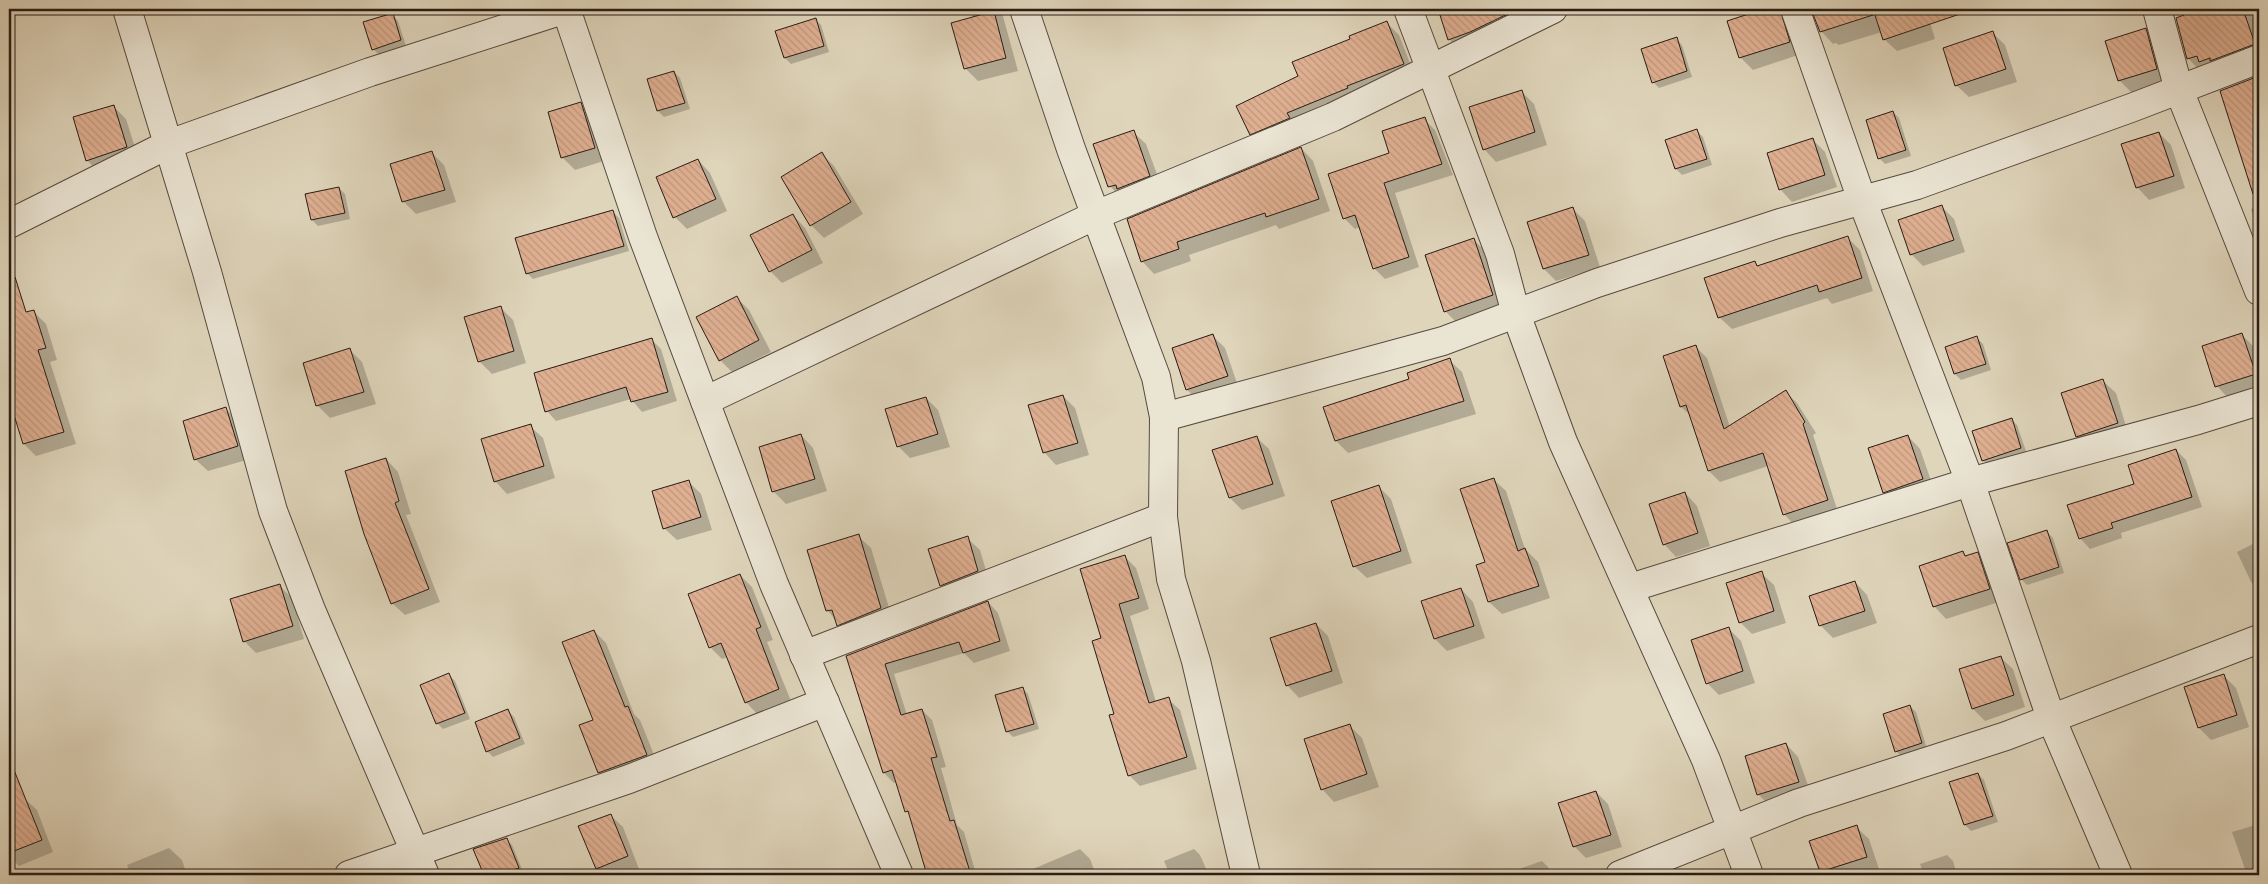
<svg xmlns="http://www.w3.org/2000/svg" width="2268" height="884" font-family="'Old Standard TT',serif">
<defs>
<pattern id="building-back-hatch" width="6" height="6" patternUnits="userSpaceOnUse" patternTransform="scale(1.25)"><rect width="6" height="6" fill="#dfaf91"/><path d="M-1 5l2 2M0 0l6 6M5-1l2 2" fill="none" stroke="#bf967c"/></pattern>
</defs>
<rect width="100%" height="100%" fill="#dfd5bb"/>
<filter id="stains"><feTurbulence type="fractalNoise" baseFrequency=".004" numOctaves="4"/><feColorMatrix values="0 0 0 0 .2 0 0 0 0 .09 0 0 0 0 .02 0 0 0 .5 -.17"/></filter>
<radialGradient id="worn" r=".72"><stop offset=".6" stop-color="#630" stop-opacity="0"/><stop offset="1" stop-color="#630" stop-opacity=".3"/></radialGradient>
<g fill="#0003">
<polygon points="505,9 556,9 516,22"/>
<polygon points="969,9 1001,9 1018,71 978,81 966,69 953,24 973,18"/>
<polygon points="1439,9 1488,9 1498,37 1461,51 1449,39"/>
<polygon points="1768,9 1785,9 1801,54 1753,70 1740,57 1729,21"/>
<polygon points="1813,9 1926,9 1935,39 1897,51 1884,39 1882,32 1839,45 1836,43 1833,44 1821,31"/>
<polygon points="2183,9 2250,9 2259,35 2259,59 2200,71 2188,58 2185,16"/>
<polygon points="392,15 398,21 406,46 379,55 373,49"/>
<polygon points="815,19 821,25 829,52 791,64 785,58"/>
<polygon points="1387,23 1399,35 1415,76 1263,146 1251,134 1299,76 1352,40"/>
<polygon points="2146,29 2158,41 2169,81 2132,93 2120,81 2107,42"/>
<polygon points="1993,33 2005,45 2017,82 1969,97 1956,85"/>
<polygon points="1676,39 1682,45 1692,77 1659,88 1653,82"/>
<polygon points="674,72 680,78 690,109 664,117 658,111"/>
<polygon points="2258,77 2259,157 2252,159"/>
<polygon points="1521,91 1534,104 1547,145 1496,162 1484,149"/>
<polygon points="581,103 593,116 607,160 575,170 562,157"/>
<polygon points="114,107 126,119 139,160 99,173 87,160"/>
<polygon points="1893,112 1899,118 1911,156 1885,164 1879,158"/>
<polygon points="1424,119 1435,130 1453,175 1395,193 1419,267 1385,279 1374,268 1361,227 1355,229 1344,218 1391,154"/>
<polygon points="1697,131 1703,137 1712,165 1682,175 1676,169 1667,140"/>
<polygon points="1133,132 1146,144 1162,188 1122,199 1110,186"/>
<polygon points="2159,133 2171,145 2185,188 2149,200 2137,187"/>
<polygon points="1813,140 1825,152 1837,187 1792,202 1780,189"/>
<polygon points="1301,148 1313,161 1330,211 1279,229 1276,225 1189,255 1191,261 1154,274 1142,261"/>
<polygon points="432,153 444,165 456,202 416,214 403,201"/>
<polygon points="822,154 834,166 863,214 824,238 811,225"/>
<polygon points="698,160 710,173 727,211 687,229 675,217"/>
<polygon points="339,188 345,194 350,219 318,226 312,220 306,195"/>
<polygon points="2259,206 2259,234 2251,209"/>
<polygon points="1942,207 1954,219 1965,252 1923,266 1911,254"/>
<polygon points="1573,209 1585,221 1600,267 1556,281 1544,269 1529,223"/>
<polygon points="613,212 619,218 629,251 533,279 527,273"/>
<polygon points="793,215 805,228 823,263 782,283 770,271"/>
<polygon points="1848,238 1860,250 1873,291 1832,304 1827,298 1732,329 1719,317 1755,263 1759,267"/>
<polygon points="1474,240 1486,252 1504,308 1457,323 1445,311"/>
<polygon points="737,298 749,310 771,352 732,372 720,360"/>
<polygon points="500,307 513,320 526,363 492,374 479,361"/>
<polygon points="33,311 46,324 57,360 50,362 76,444 36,456 24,444 9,394 9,319"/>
<polygon points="2242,335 2254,347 2259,362 2259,389 2229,399 2217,386"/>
<polygon points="1213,336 1225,348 1239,389 1200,402 1187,390 1174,349"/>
<polygon points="1977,338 1983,344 1991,370 1961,380 1955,374 1947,347"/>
<polygon points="651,339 661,349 677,401 642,412 631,399 556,421 547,411"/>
<polygon points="1696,347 1707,358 1730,427 1786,392 1797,403 1816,433 1813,435 1838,512 1795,526 1784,514 1768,466 1720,482 1709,471 1691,416 1681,407"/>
<polygon points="350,350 362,362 376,404 330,418 317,405"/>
<polygon points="1449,360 1462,372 1476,414 1348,453 1336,441 1410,380"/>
<polygon points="2103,381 2116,393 2129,436 2089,449 2077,436"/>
<polygon points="1063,396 1075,408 1089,455 1056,465 1044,452"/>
<polygon points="926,398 938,410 950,447 910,458 898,446"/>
<polygon points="226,409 238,421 250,459 208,471 195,459"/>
<polygon points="2011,419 2017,425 2027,454 1989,466 1983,460"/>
<polygon points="530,426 543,438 555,478 507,494 495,481"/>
<polygon points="801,435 813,448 827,491 786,504 773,491"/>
<polygon points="1908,436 1920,449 1935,492 1896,504 1884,492"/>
<polygon points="1256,437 1269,449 1285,496 1242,510 1230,498 1214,451"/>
<polygon points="2176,450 2186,460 2202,507 2121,533 2122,538 2090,549 2080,538"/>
<polygon points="386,459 398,472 411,514 406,515 440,602 405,615 392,603"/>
<polygon points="1493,479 1506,491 1525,549 1538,562 1550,598 1502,614 1489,602 1486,563"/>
<polygon points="689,482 701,494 712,530 677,540 664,528"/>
<polygon points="1378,486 1391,499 1412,563 1367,578 1354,566"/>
<polygon points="1685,493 1697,506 1710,546 1676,557 1664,544"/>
<polygon points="9,516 12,527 9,528"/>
<polygon points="2047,532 2053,538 2064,573 2027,585 2021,579"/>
<polygon points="858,536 871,548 893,621 850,637 828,611 809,551"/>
<polygon points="967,538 980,550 990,584 953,598 941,586"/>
<polygon points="2259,541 2259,590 2251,582 2237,552"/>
<polygon points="1963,553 1967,557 1977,554 1990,566 2002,601 1946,619 1934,606"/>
<polygon points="1125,557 1136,568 1149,609 1130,616 1156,702 1168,699 1180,710 1197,769 1140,786 1129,775 1115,714 1103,639"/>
<polygon points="1761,573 1774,585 1786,623 1752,634 1740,622"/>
<polygon points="740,575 752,587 773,640 767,642 791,701 758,715 746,702 728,657 722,659 710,647"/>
<polygon points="1855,582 1867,595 1877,623 1833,638 1820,625"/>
<polygon points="279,585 292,598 304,639 256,653 244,641"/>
<polygon points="1461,589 1473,602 1485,638 1447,651 1435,639"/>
<polygon points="988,602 998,613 1010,651 974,663 964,653 894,674 907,715 922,710 932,720 946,767 941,768 957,825 964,832 976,874 929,875 910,814 906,811 897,782 894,783 884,773 847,656"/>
<polygon points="1316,624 1328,636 1343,683 1299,698 1287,685"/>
<polygon points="1729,629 1741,641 1755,683 1719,695 1707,683"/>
<polygon points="594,631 606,643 634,714 640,720 659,767 612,785 599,772 594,720"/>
<polygon points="2000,657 2013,669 2025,707 1985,721 1973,709"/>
<polygon points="449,675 455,681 470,719 443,729 437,723"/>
<polygon points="2224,676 2236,688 2249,727 2211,740 2199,728"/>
<polygon points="1022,688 1028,694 1039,729 1013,737 1007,731"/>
<polygon points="1910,706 1916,712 1927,749 1902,757 1896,751"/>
<polygon points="508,711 514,717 525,744 493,757 487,751"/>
<polygon points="1350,726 1362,738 1379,787 1334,802 1322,789"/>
<polygon points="1786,744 1798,757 1811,794 1771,807 1759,795 1747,757"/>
<polygon points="1978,774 1984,780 1998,822 1971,831 1965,825"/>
<polygon points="1596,792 1608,804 1622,847 1586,858 1574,846"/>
<polygon points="24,798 37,810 53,852 19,866 9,856 9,804"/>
<polygon points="610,815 623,827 639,869 623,875 603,875 597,869"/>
<polygon points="2259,824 2259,875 2247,875 2232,832"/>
<polygon points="1856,827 1869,839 1879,869 1860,875 1825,875 1821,872 1811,842"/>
<polygon points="506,839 512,845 524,874 485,875 475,850"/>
<polygon points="169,848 182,860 187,875 131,875 127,865"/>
<polygon points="1080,849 1090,859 1096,875 1019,875"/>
<polygon points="1194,849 1200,855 1209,875 1170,875 1164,861"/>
<polygon points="1947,855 1953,861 1957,875 1924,875 1920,864"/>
<polygon points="1542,861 1548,867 1551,875 1508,875 1507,873"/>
</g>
<g fill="url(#building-back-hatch)" stroke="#291c15">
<polygon points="1438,9 1518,9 1470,32 1448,40"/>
<polygon points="1764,9 1780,9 1790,42 1739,58 1727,21"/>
<polygon points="1811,9 1872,9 1873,15 1820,32"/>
<polygon points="1873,9 1959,9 1960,14 1883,40"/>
<polygon points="2182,9 2243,9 2255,44 2210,61 2210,58 2199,62 2197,56 2187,59 2176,18 2184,15"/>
<polygon points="994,11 1006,58 964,69 951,23"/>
<polygon points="393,13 401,40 372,50 363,22"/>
<polygon points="816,18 824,46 784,58 775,31"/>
<polygon points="1387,21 1404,64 1347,86 1348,88 1287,113 1290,118 1250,135 1236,106 1298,76 1292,62 1350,39 1349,36"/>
<polygon points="2146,28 2157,69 2118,81 2105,41"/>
<polygon points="1993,31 2006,69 1955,86 1943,48"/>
<polygon points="1677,37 1687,71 1652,83 1641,49"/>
<polygon points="674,71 685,103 657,111 647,79"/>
<polygon points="2259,76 2259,193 2253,194 2220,91"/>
<polygon points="1522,90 1535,132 1483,150 1469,107"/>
<polygon points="581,102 595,148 561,158 548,112"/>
<polygon points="114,105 127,147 86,161 73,117"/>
<polygon points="1893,111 1906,150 1878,159 1866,120"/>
<polygon points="1425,117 1442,164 1384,183 1409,257 1373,269 1355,215 1343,219 1328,174 1389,153 1382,131"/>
<polygon points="1697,129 1707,159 1675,169 1665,140"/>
<polygon points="1134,130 1150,176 1117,189 1116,185 1108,187 1093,144"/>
<polygon points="2159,132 2174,176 2136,188 2121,144"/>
<polygon points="1813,138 1825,175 1779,190 1767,153"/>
<polygon points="1301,147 1319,199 1266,217 1265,213 1177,242 1179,249 1141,262 1127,219"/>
<polygon points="432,151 445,190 402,202 390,164"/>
<polygon points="822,152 851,202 810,226 781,177"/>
<polygon points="698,159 716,199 673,218 656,177"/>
<polygon points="339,187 345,213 311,220 305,194"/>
<polygon points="1942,205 1954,240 1910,255 1898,220"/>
<polygon points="1573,207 1589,255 1543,269 1527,222"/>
<polygon points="613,210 624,246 526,274 515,238"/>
<polygon points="793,214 812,250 769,272 750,235"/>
<polygon points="1848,236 1862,278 1819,292 1817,285 1718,318 1704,278 1755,261 1757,266"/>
<polygon points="1474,238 1493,295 1444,312 1425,255"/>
<polygon points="15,277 26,312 34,310 46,348 38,350 64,432 23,444 9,399 9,278"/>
<polygon points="737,296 759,340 719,361 696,317"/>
<polygon points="501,306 514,351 478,362 464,317"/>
<polygon points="2242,333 2256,374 2215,387 2202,346"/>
<polygon points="1213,334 1228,376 1186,390 1172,348"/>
<polygon points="1977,336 1986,364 1954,374 1945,347"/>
<polygon points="652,338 668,392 631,402 626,387 545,412 534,373"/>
<polygon points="1696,345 1724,429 1786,390 1805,422 1803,424 1828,500 1783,515 1763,453 1708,471 1686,405 1680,407 1663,356"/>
<polygon points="350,348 364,392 316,406 303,363"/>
<polygon points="1450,358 1464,401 1335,441 1323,407 1409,379 1407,373"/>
<polygon points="2103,379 2118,423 2076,437 2061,393"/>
<polygon points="1063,395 1078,443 1043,453 1028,405"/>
<polygon points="926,397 938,434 897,447 885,409"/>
<polygon points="226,407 238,446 194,460 183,421"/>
<polygon points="2012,418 2021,448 1982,461 1972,431"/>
<polygon points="531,424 544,466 494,482 481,439"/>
<polygon points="801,434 815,479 772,492 759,447"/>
<polygon points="1908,435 1923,479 1883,493 1868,448"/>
<polygon points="1257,436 1273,484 1229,498 1212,450"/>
<polygon points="2176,449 2192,497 2111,523 2113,528 2079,539 2067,505 2134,484 2128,465"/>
<polygon points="386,458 399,501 395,503 429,589 391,604 364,534 345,471"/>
<polygon points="1494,478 1518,551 1525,548 1539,586 1488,602 1476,565 1485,562 1460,489"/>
<polygon points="689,480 701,517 663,529 652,491"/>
<polygon points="1379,485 1401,551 1353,567 1331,501"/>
<polygon points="1685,492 1698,533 1663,545 1649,504"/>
<polygon points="2047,530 2059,567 2020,580 2007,543"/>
<polygon points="859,534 881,608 837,626 832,610 826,611 807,550"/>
<polygon points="968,536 978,571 940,586 928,549"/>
<polygon points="1963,551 1965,556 1978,552 1990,589 1933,607 1919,566"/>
<polygon points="1125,555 1139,598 1119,604 1149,703 1169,697 1187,757 1128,776 1109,715 1114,714 1092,641 1101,638 1080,569"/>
<polygon points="1762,571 1774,611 1739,623 1726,583"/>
<polygon points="740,574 761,627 756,629 779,689 745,703 721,643 709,648 688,594"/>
<polygon points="1855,581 1865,611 1819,626 1809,596"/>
<polygon points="280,584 293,626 243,642 230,599"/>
<polygon points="1461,588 1474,626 1434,639 1421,601"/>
<polygon points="988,601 1000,641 963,653 959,642 885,664 901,715 922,709 937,757 931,758 950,821 954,820 971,875 927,875 908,811 905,812 892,770 883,773 846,656"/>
<polygon points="1316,623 1332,671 1286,686 1270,638"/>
<polygon points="1729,627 1743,671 1706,684 1691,640"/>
<polygon points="594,630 625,707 628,706 647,755 598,773 579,725 593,720 562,642"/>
<polygon points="2001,656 2014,695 1972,709 1959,669"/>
<polygon points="449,673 465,713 436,724 420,685"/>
<polygon points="2224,674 2237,715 2198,728 2184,687"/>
<polygon points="1023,687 1034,724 1006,732 995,695"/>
<polygon points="1910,705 1922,743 1895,752 1883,714"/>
<polygon points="508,709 520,738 486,752 475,722"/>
<polygon points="1350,724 1367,774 1321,790 1304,739"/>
<polygon points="1786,743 1799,782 1757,795 1745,756"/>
<polygon points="9,760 10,760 42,840 9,853"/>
<polygon points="1978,773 1993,816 1964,825 1949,782"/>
<polygon points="1596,791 1611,835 1573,847 1558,803"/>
<polygon points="611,814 628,856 596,869 578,826"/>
<polygon points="1857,825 1867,857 1820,872 1809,841"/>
<polygon points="507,838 519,868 501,875 484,875 473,849"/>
</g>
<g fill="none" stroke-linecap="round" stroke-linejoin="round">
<defs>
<g id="minor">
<polyline points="127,9 207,272 273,511 311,610 425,875"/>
<polyline points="566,9 643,237 774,584 899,875"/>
<polyline points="1024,9 1071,149 1156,377 1164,417 1163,517 1171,579 1196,661 1246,875"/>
<polyline points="1408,9 1500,254 1516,314 1563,442 1706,760 1749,875"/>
<polyline points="1795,9 1862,200 1970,482 2051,718 2118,875"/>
<polyline points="2157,9 2179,90 2259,291"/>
<polyline points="9,224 169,144 370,72 566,9"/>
<polyline points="705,401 1096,215 1333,117 1553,9"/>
<polyline points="1164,417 1443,341 1597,283 1780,223 1917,185 2131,108 2259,59"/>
<polyline points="1630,588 1970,482 2198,420 2259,401"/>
<polyline points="804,655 1163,517"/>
<polyline points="349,875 629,779 825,702"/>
<polyline points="1620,875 1799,803 2006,736 2259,639"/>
</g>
</defs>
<use href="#minor" stroke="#564a3e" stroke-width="30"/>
<use href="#minor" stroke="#eae4d3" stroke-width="28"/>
</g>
<rect width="2268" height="884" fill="none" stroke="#dfd5bb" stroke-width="30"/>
<rect x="10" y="10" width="2248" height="864" fill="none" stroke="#291c15" stroke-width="2.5"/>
<rect x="15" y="15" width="2238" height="854" fill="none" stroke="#291c15"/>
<rect width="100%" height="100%" filter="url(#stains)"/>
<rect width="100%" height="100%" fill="url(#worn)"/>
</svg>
